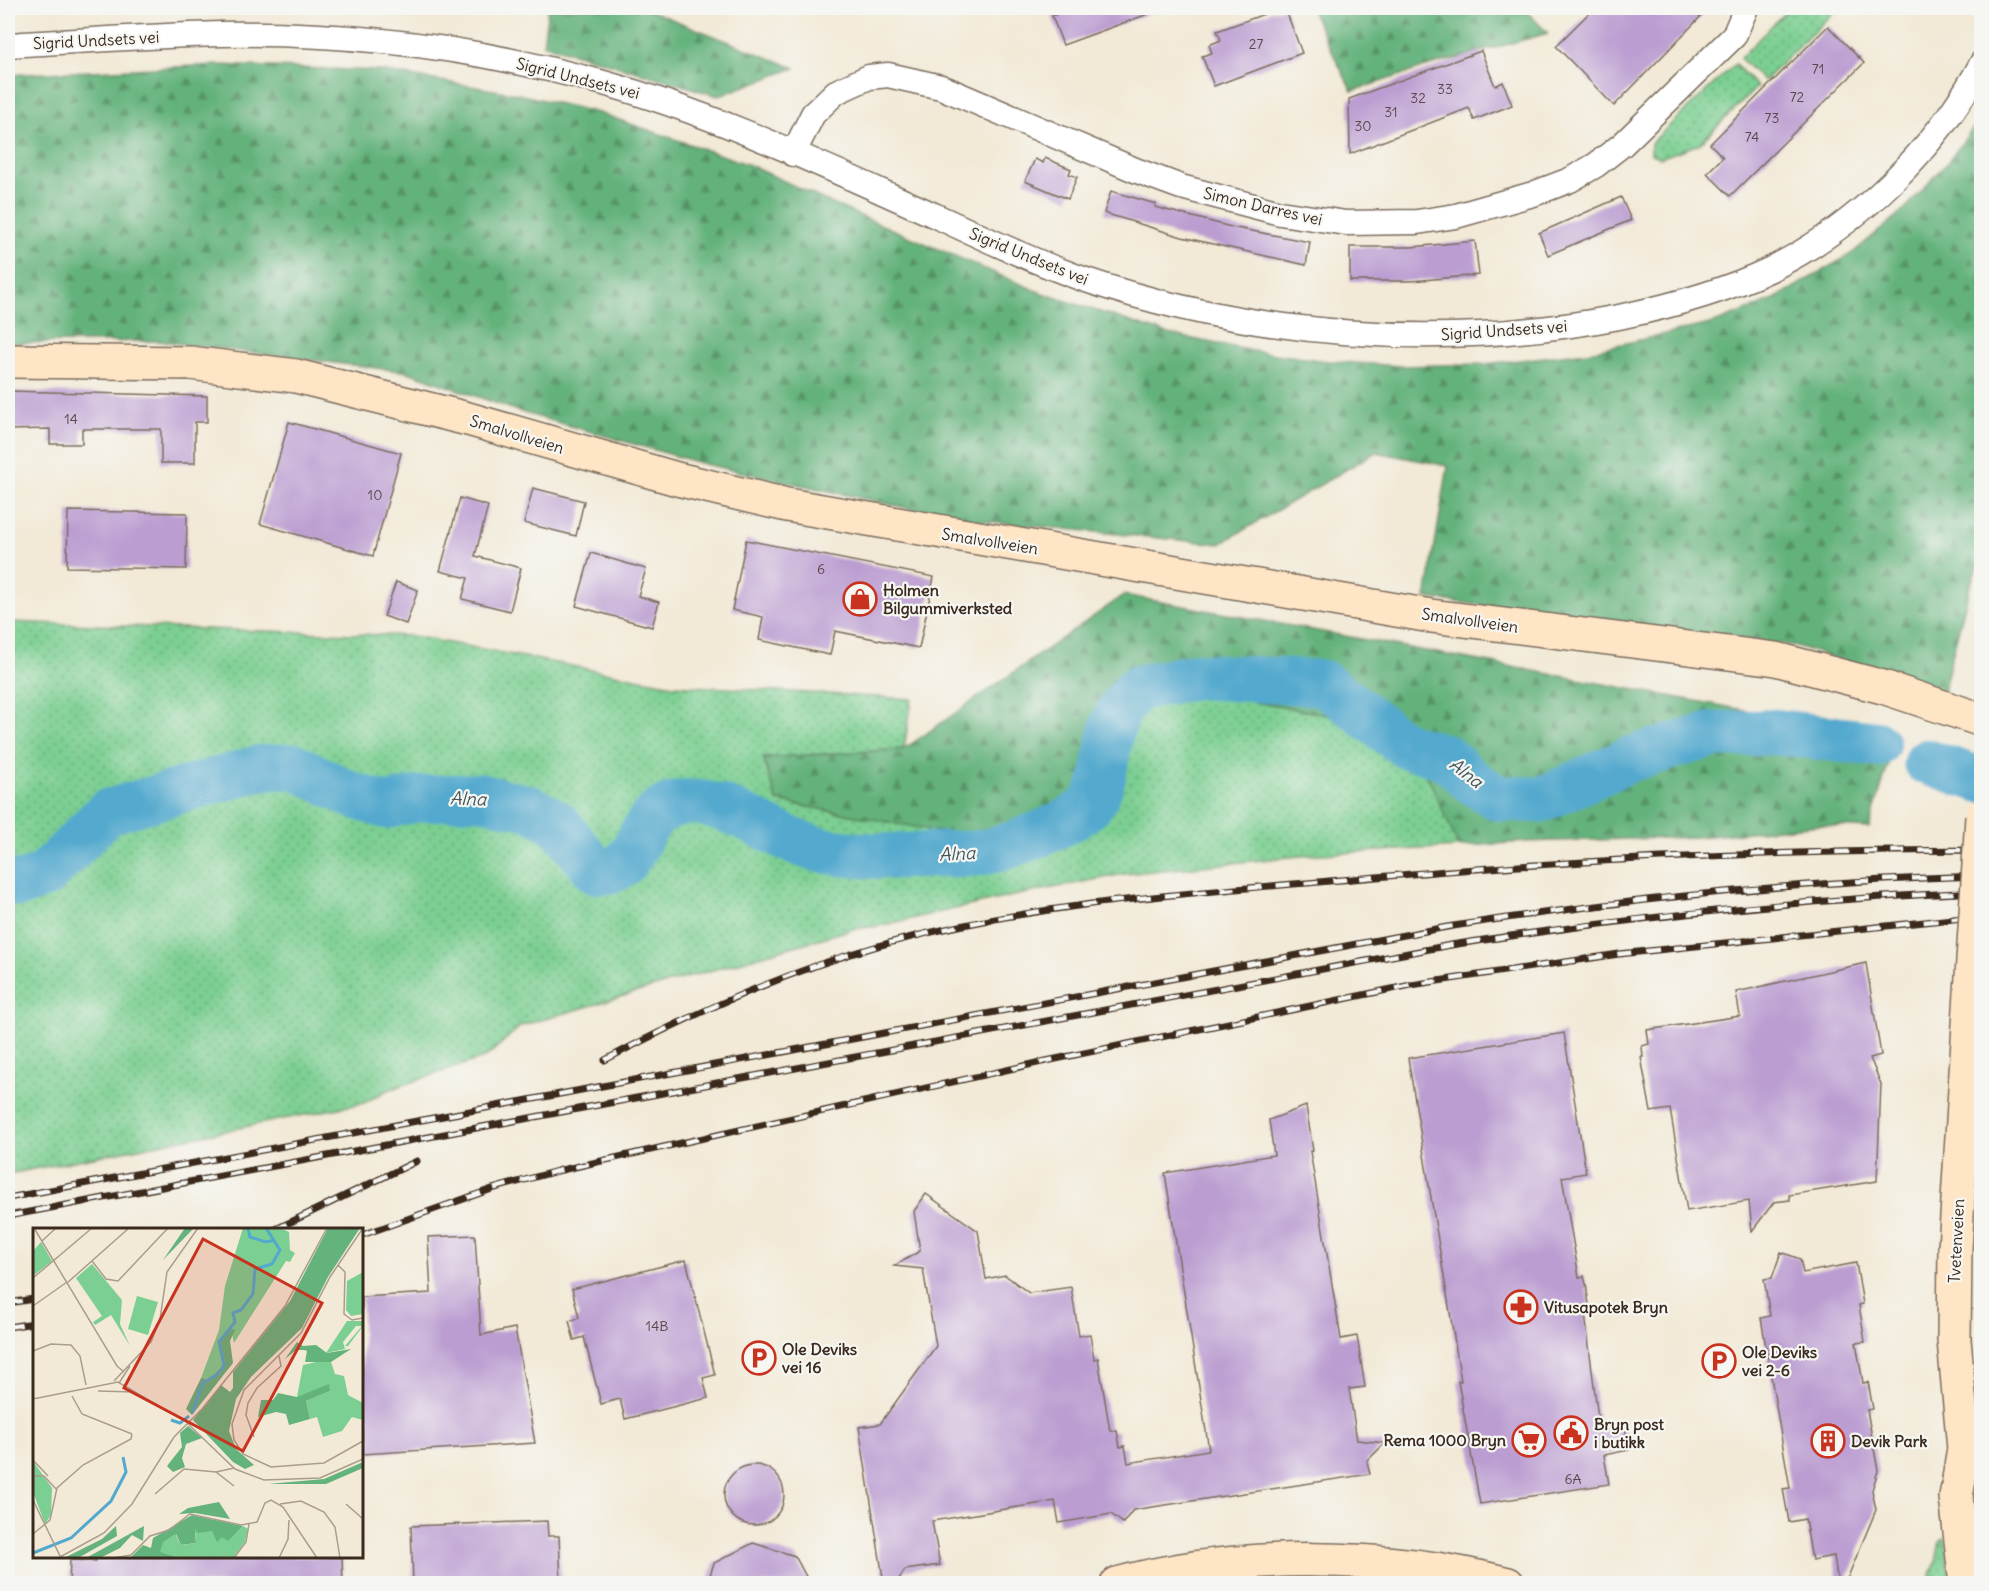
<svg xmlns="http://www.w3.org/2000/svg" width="1989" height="1591" font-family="Delius,sans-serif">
<defs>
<pattern id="grass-dots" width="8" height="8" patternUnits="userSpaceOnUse" patternTransform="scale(1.5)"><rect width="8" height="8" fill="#7bcf92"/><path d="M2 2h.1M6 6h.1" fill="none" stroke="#66a877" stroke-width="1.8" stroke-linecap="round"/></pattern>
<pattern id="forest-firs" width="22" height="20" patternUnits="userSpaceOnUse" patternTransform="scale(1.5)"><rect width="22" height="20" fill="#64b27c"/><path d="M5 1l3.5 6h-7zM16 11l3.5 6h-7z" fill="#549165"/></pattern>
</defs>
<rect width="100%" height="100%" fill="#f6f6f2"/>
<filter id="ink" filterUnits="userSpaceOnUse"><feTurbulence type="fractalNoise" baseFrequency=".0167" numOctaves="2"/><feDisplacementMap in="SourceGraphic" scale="12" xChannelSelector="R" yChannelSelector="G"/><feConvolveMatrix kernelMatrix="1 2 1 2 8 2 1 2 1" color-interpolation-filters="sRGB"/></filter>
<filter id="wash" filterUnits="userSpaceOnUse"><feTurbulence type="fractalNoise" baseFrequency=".008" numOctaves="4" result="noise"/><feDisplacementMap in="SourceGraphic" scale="24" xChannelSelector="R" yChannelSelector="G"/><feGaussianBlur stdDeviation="1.35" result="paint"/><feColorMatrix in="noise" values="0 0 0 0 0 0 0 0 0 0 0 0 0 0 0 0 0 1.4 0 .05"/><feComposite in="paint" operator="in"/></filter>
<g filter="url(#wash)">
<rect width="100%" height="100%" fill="#f2e9d6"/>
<g fill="url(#grass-dots)" stroke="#5b7c58" stroke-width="1.5">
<polygon points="1789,8 1831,8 1834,12 1764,81 1740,58"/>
<polygon points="1735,64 1757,87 1699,144 1660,158 1651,154 1651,143"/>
<polygon points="8,622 413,636 673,685 912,699 904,749 764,758 777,801 1099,804 1128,705 1198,692 1335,716 1419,755 1459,847 1320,854 1124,874 1017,895 879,926 853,929 521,1026 486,1057 388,1090 364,1103 8,1174"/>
<polygon points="1944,1538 1952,1583 1927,1584 1936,1562 1940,1541"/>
</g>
<g fill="url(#forest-firs)" stroke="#506e4d" stroke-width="1.5">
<polygon points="548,8 644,8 795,68 718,96 543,44"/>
<polygon points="1310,8 1523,8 1548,33 1429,66 1352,91"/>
<polygon points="217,65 381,71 518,94 599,113 750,165 835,205 1042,293 1168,334 1253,351 1327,361 1401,366 1486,364 1587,352 1714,323 1771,301 1851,254 1902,212 1946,164 1981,118 1981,556 1969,589 1943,692 1796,646 1426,598 1448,466 1376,452 1220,544 953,518 704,464 521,412 408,372 158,341 8,343 8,75"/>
<polygon points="1124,595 1896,738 1869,828 1819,825 1700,837 1522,842 1459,847 1418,755 1335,716 1198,692 1128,705 1099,804 1000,843 777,801 763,758 904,749"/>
</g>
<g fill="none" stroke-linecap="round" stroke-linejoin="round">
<g stroke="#52a9ce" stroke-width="46">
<polyline points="1926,762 1982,780"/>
<path d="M8 882 21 884 45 875 107 812 259 768 294 766 352 795 386 806 416 799 478 796 530 808 558 823 596 871C646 877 628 812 681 803 719 796 768 833 804 845 846 859 904 857 948 854 960 854 973 855 984 852 1008 848 1076 822 1091 804 1109 783 1104 739 1118 713 1122 704 1131 696 1137 688L1196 676 1323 683 1406 746 1446 757 1470 780 1498 798 1540 800 1633 758 1711 735 1776 732 1877 744"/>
</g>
</g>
<g id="blocks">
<g fill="#bb9dd1">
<polygon points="1061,8 1158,8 1159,10 1063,45 1052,16 1062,12"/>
<polygon points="1281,8 1285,8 1302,53 1214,86 1202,56 1212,53 1209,45 1221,40 1217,31"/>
<polygon points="1594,8 1709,8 1614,106 1556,46"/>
<polygon points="1828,26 1864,63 1730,196 1707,173 1723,157 1710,144"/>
<polygon points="1481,51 1495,86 1503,82 1512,105 1474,120 1469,108 1350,154 1349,99"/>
<polygon points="1045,158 1071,169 1069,174 1077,177 1068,199 1025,181 1035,159 1043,163"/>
<polygon points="1111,191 1156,204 1155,207 1231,227 1310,242 1306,265 1182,237 1104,213"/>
<polygon points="1621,197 1631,220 1548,255 1539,233"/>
<polygon points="1475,241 1479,275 1411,281 1350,281 1350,247 1411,247"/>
<polygon points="8,391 207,396 207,422 195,422 195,463 161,463 161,429 82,429 82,444 50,444 50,429 8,430"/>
<polygon points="289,422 401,453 373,556 260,524"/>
<polygon points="533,488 584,501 576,536 524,523"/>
<polygon points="460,498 488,506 475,556 521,568 510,611 462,599 468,578 440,571"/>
<polygon points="68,511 187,513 186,569 67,567"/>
<polygon points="746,540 934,577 919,648 835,631 830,655 759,640 763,617 732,610"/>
<polygon points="591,553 646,569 638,596 659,602 652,627 576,606"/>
<polygon points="396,582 418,590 406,624 384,616"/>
<polygon points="1866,963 1881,1055 1870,1058 1881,1084 1877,1181 1789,1195 1790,1200 1774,1202 1752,1231 1749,1201 1687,1211 1670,1109 1651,1112 1641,1057 1643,1057 1642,1046 1649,1044 1647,1030 1740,1016 1736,992"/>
<polygon points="1564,1033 1586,1173 1562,1177 1579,1277 1584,1276 1586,1284 1589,1305 1584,1306 1599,1426 1624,1422 1629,1450 1604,1455 1609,1484 1480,1504 1458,1381 1461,1381 1454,1337 1408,1058"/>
<polygon points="1306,1106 1313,1151 1310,1151 1341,1339 1357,1336 1365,1387 1349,1389 1357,1440 1385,1443 1367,1461 1370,1474 1133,1510 1123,1523 1111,1514 1059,1523 1055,1501 932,1521 940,1565 905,1570 896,1584 884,1584 859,1427 880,1424 936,1346 923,1269 894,1266 920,1251 914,1211 926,1194 978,1231 986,1279 1005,1275 1029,1293 1071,1287 1079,1336 1090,1334 1094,1359 1098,1358 1110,1431 1117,1431 1120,1447 1125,1446 1128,1463 1209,1450 1165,1173 1274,1155 1269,1120"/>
<polygon points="475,1235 481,1335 515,1328 535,1443 362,1454 362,1297 431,1293 428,1237"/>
<polygon points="1781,1252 1800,1259 1803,1273 1856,1263 1863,1304 1859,1305 1865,1342 1856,1343 1863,1383 1868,1382 1873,1409 1867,1410 1878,1471 1872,1490 1876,1510 1845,1584 1838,1584 1834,1556 1812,1560 1805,1519 1789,1522 1783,1489 1790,1488 1761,1318 1770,1316 1764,1279 1772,1278"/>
<polygon points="686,1260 715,1375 703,1378 708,1398 625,1419 620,1399 601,1404 584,1337 574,1340 569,1321 579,1318 572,1289"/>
<circle cx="754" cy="1495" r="30"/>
<polygon points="547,1521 548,1536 559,1536 561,1584 413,1584 411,1526"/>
<polygon points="753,1543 795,1556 810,1584 707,1584 714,1563"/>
<polygon points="96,1557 342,1557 343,1584 69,1584 70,1560 96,1561"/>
</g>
</g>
</g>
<g filter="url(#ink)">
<use href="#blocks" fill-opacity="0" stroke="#7b6d5e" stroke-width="1.5"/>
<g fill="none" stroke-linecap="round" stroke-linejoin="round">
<defs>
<g id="street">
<path d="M8 45C78 41 149 36 220 34 347 32 477 48 600 82 716 114 826 167 936 216 984 238 1032 261 1083 279 1253 337 1443 351 1619 317 1671 306 1723 292 1771 269 1859 225 1935 150 1982 63"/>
<polyline points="793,154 813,114 836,92 869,77 888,75 941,87 1135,170 1181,187 1280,213 1346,223 1417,222 1456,216 1533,194 1570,180 1596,165 1623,144 1734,36 1746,8"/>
</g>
<g id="secondary">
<polyline points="8,361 190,363 296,376 468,419 677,479 787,505 1431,616 1776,659 1883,687 1982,720"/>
<polyline points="1955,1248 1954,1340 1964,1449 1956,1497 1966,1584"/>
<path d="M1117 1584C1237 1551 1388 1552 1508 1584"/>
</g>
</defs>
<use href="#street" stroke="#7b6d5e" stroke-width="27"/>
<use href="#secondary" stroke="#7b6d5e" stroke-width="36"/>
<use href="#street" stroke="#fff" stroke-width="24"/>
<use href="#secondary" stroke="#fee5c5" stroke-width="33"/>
<defs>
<g id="rail">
<path d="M605 1060C692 1014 782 973 878 946 1032 902 1195 893 1353 879 1562 860 1772 851 1982 850"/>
<path d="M8 1198 1447 927C1625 899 1802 881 1982 876"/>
<path d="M8 1216 1451 945C1631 917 1800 899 1982 892"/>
<polyline points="274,1230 417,1161"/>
<polyline points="362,1235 492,1189 557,1171 1046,1061 1411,985 1619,954 1982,916"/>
<polyline points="8,1303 34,1299"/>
<polyline points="8,1327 34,1323"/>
</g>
</defs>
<use href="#rail" stroke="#3b2a1e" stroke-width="7"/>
<use href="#rail" stroke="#f6f6f2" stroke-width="4.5" stroke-dasharray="14" stroke-linecap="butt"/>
<defs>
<polyline id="secondary-bridge" points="1955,1248 1982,817"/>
</defs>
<use href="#secondary-bridge" stroke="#7b6d5e" stroke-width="36" stroke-linecap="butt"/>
<use href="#secondary-bridge" stroke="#fee5c5" stroke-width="33"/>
</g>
</g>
<defs>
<symbol id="shop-ring" viewBox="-11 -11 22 22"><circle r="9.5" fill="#f6f6f2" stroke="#c8321e" stroke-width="1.5"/><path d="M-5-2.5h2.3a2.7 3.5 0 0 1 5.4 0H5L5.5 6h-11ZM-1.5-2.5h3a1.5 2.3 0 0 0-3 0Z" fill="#c8321e"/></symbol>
<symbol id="pharmacy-ring" viewBox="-11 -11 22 22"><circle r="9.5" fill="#f6f6f2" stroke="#c8321e" stroke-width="1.5"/><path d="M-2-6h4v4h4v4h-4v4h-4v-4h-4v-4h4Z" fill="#c8321e"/></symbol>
<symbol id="parking-ring" viewBox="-11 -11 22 22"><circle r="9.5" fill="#f6f6f2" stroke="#c8321e" stroke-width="1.5"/><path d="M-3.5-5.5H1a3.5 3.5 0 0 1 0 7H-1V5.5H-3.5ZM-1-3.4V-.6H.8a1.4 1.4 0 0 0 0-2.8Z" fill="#c8321e"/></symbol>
<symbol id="civic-ring" viewBox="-11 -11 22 22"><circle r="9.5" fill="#f6f6f2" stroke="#c8321e" stroke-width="1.5"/><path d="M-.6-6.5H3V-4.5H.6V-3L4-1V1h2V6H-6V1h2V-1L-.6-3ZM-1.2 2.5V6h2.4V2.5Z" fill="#c8321e"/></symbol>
<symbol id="supermarket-ring" viewBox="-11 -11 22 22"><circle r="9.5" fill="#f6f6f2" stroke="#c8321e" stroke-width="1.5"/><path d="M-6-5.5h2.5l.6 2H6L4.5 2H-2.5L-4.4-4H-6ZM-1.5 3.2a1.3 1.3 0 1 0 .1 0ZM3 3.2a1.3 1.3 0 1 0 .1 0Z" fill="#c8321e"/></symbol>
<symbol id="building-ring" viewBox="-11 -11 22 22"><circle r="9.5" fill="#f6f6f2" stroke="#c8321e" stroke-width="1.5"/><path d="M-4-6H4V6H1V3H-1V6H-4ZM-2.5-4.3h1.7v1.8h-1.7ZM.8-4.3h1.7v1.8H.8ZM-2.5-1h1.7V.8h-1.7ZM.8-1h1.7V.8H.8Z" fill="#c8321e"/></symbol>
</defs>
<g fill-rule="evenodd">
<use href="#shop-ring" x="841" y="580" width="38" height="38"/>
<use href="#pharmacy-ring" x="1502" y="1288" width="38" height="38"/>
<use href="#parking-ring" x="740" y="1339" width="38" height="38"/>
<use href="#parking-ring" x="1700" y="1342" width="38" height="38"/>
<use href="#civic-ring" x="1552" y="1414" width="38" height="38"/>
<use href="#supermarket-ring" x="1510" y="1421" width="38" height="38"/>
<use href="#building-ring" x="1809" y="1422" width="38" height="38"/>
</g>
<g text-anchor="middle" stroke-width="4.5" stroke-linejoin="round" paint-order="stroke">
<g font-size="14" fill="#5b474b">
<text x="1256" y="49">27</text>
<text x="1818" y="74">71</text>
<text x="1445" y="94">33</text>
<text x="1797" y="102">72</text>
<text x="1418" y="103">32</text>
<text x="1391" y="117">31</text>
<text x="1772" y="123">73</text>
<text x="1363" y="131">30</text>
<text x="1752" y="142">74</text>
<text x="71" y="424">14</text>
<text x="375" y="500">10</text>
<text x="821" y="574">6</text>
<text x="657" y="1331">14B</text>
<text x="1573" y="1484">6A</text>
</g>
<g font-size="16" fill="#3b2a1e" stroke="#f6f6f2">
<text transform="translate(96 40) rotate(-3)" y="6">Sigrid Undsets vei</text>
<text transform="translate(578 78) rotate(14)" y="6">Sigrid Undsets vei</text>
<text transform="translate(1263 206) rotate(13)" y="6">Simon Darres vei</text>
<text transform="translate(1029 256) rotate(22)" y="6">Sigrid Undsets vei</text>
<text transform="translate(1504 330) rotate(-4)" y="6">Sigrid Undsets vei</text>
<text transform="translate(517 434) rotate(17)" y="6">Smalvollveien</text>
<text transform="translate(990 541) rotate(9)" y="6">Smalvollveien</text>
<text transform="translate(1470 620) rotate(8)" y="6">Smalvollveien</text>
<text transform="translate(1956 1241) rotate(-87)" y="6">Tvetenveien</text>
</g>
<g font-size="16" font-weight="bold" fill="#3b2a1e" stroke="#f6f6f2" text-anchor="start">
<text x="883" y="596">Holmen<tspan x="883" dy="18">Bilgummiverksted</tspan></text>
<text x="1544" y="1313">Vitusapotek Bryn</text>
<text x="782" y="1355">Ole Deviks<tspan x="782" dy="18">vei 16</tspan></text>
<text x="1742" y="1358">Ole Deviks<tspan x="1742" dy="18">vei 2-6</tspan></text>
<text x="1594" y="1430">Bryn post<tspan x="1594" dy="18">i butikk</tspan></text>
<text x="1506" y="1446" text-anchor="end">Rema 1000 Bryn</text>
<text x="1851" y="1447">Devik Park</text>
</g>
<g font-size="18" font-style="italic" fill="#43565c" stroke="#f6f6f2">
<text transform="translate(1466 773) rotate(38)" y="6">Alna</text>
<text transform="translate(468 799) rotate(2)" y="6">Alna</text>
<text transform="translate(957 854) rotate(-3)" y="6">Alna</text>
</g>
</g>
<g transform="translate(33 1228)">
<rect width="330" height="330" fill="#f2e9d6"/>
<path d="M210 0H247L256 4 257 22 262 25 257 34 253 33 201 115 198 101 190 137 176 151 168 150 186 102 192 58ZM330 44V86L318 88 313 82 314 53ZM314 93H330V98L315 118H312L329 98H323L310 114 312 121 293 125ZM292 132 298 134 302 146 311 148 315 167 330 175V192L319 189 309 203 290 209 284 189 277 191 273 173 297 163 264 169 270 137ZM0 233 19 260 18 287 12 296 0 264Z" fill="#7bcf92"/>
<path d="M152 0H161L130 32ZM295 0H327L295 49 269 100 218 149 203 171 196 203 203 221 221 237 212 241 200 234 160 192 188 157 197 164 200 160V144L257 73ZM198 101 202 102 197 113 200 135 159 187 153 181 168 150 176 151 190 137 186 116ZM264 114 270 118 283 117 294 125 318 121 298 134H272L274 123 271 122H263L252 131ZM296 156 297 163 273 173 277 191 256 197 253 186 243 184 225 189 228 172H240L245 165 264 169ZM155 198 169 210 153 216 149 230 152 239 140 244 134 238 149 219 147 205ZM330 234V240L293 256H235L291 251ZM186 274 197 291 162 285 146 286 155 280ZM159 287 210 298 195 314H184L162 305 163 315 148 317 143 306 145 330H86L98 329 110 317 118 320 120 310ZM83 298 84 308 45 330H31L69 311ZM111 298 110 313 99 307 87 320 67 330H53Z" fill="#64b27c"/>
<path d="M8 14 19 33 0 48V23ZM59 36 89 72 87 96 97 118 78 87 62 97 60 94 69 88 43 50ZM210 298 215 301 212 314 200 330H145L127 324 130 314 142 306 148 317 163 315 162 301 165 305 179 303 184 314 189 309 195 313Z" fill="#7bcf92"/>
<path d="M104 68 125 74 115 107 95 101Z" fill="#7bcf92"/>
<path fill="none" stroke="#52a9ce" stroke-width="3" d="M215 0 217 9 233 14 242 12M159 185 170 155 185 146 191 137 186 114 202 94 200 85 208 82 220 66 222 41 239 36 247 22 233 0M138 192 147 195 156 188M0 325 38 310 78 273 93 244 90 229"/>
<path fill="none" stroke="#a99d8c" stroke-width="1.5" d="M1 0 84 138 91 144M330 0 297 49 268 105 211 162 199 196 201 212 210 226 238 239 291 235 330 213M9 13 23 0M59 33 73 51 85 53 135 0M305 37 312 44 311 86 319 92 330 90M0 50 59 0M34 55 96 0M0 78 34 54M0 123 18 116 38 117 47 128 53 157M81 153 118 114 127 91 134 44 165 0M86 155 97 138M65 163 101 164M39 168 49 186 99 206M0 171 85 154 152 193 202 241 231 252 287 250 330 231M221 209 213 187 215 175 224 160 248 138 246 128M0 232 15 248M183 244 201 240M0 248H11L23 261M122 266 151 241 183 244 201 258M0 272 28 330M247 276 268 273 291 284 302 299 307 330M313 276 330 291M0 306 17 292 24 260 50 237 98 211 99 206M27 329 71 305 99 276 141 209 169 181 252 78 294 0M81 330 98 327 117 308 136 302 157 286 208 297 224 294 232 275 238 272 250 279 284 330M201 330 213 314 216 296M246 330 255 311 256 292"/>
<path fill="#c8321e" fill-opacity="0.15" stroke="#c8321e" stroke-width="3" d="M170 11 289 75 210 223 91 160Z"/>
<rect width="330" height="330" fill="none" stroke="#3b2a1e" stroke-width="3"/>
</g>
<rect width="1989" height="1591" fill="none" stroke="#f6f6f2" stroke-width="30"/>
</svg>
